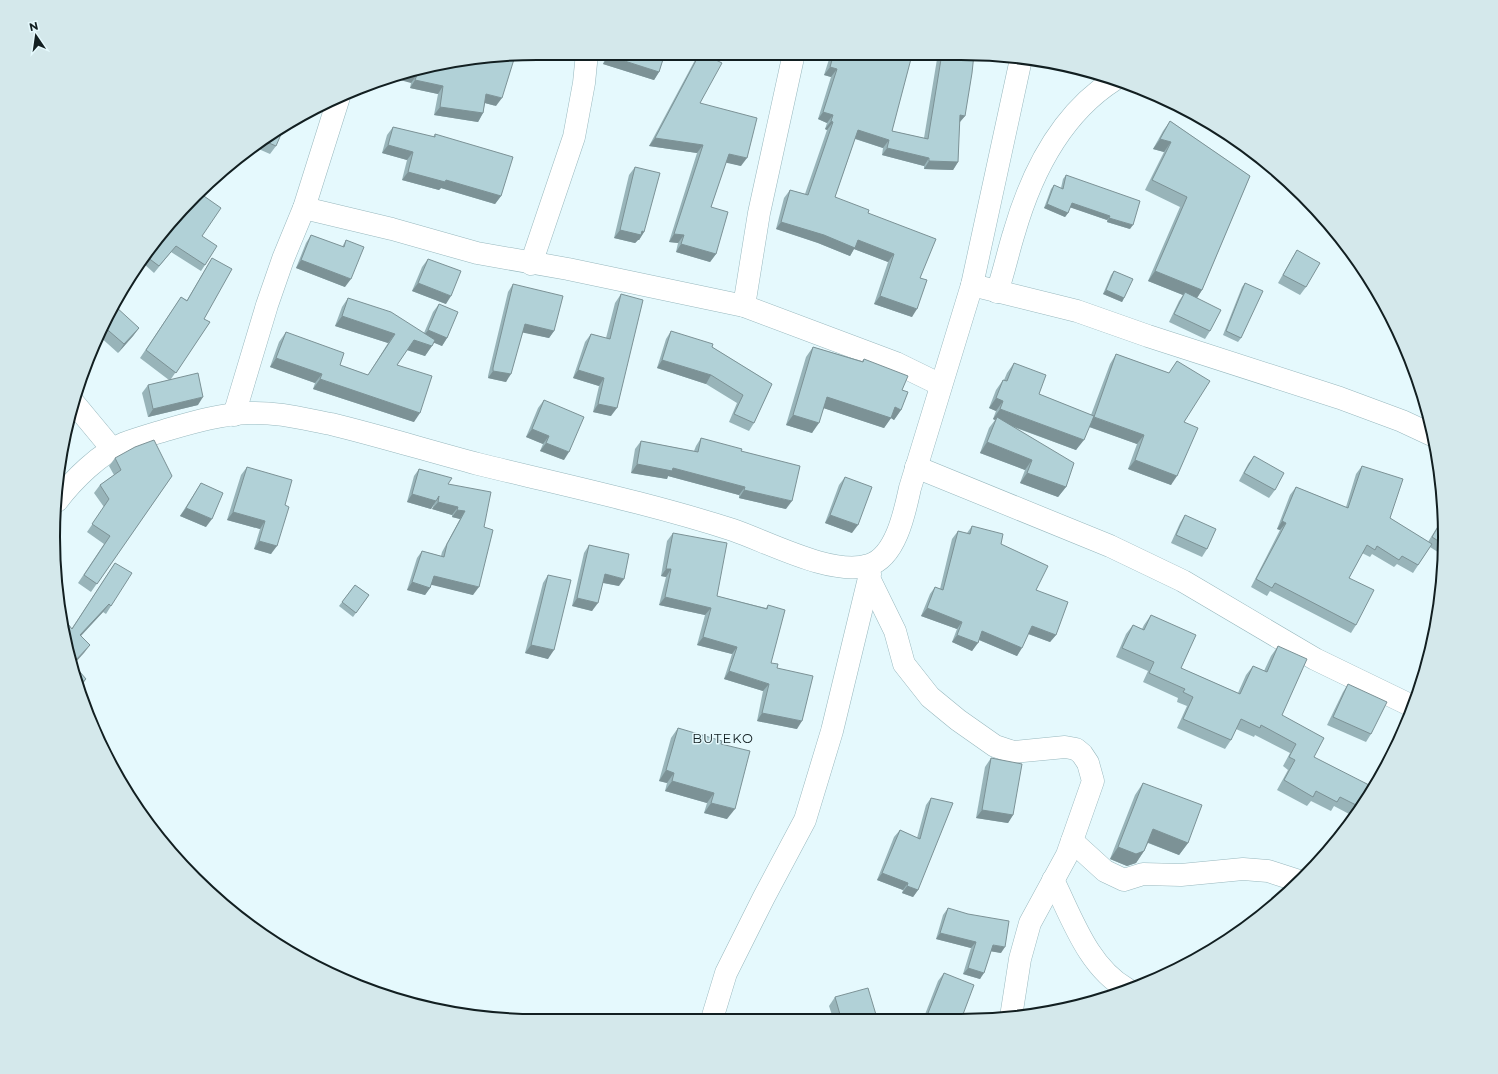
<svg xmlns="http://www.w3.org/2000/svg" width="1498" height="1074" font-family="Montserrat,sans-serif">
<rect width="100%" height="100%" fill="#e5f9fd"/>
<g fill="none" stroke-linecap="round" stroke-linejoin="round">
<defs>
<g id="minor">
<polyline points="304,208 392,229 477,253 568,269 744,306 896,363 941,385"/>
<polyline points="531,264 574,137 584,83 587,53"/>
<polyline points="972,285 1077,311 1148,336 1340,398 1402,421 1432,435"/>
<path d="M997 292C1004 272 1008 252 1014 233 1031 174 1061 114 1114 80"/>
<polyline points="744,306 759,213 794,53"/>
<polyline points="74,403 113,450"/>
<polyline points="234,415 267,305 283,259 304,208 339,97"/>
<polyline points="916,467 1110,546 1183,581 1315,659 1412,706"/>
<path d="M57 501C73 480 100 453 125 443 139 438 153 434 166 430 194 422 221 414 250 413 278 412 304 419 331 424 380 436 429 451 478 464 563 485 649 503 733 530 768 542 833 577 869 565 896 557 905 511 910 488L972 285 1021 59"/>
<polyline points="869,578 895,631 904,664 930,697 958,720 995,746 1013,752 1065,747 1076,749 1082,754 1088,763 1093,781 1067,855 1030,923 1020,959 1011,1017"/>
<polyline points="1072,841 1105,871 1124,880 1143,874 1181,875 1243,869 1268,871 1299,881"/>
<path d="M1053 880C1072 918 1088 967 1127 989"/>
<polyline points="712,1019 726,973 764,897 805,820 832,731 870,574"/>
</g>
</defs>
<use href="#minor" stroke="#98b8be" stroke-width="23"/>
<use href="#minor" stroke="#fff" stroke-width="22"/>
</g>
<g fill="#98b4b9">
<polygon points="607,53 665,53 659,72 654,80 603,64"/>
<polygon points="700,53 700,103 741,166 726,162 711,207 716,254 710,262 676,252 678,243 669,242 697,153 649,146 695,60"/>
<polygon points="831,53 905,53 892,131 924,138 938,53 961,53 965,116 959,123 958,162 953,170 924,169 924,166 882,155 883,148 855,139 835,197 868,213 920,278 912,317 874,304 888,262 854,249 850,256 818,243 776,229 784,198 790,190 805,194 827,130 825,129 827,123 818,119 831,77 824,75"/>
<polygon points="412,70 496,106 485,103 483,113 478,122 434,115 438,94 410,88 411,83"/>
<polygon points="1170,121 1250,176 1202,290 1197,298 1210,331 1205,339 1169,322 1179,301 1183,295 1148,281 1180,207 1145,190 1164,152 1153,149 1163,131"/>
<polygon points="393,127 433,137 435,134 501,196 495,204 441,188 439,190 402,180 407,160 382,153 387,135"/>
<polygon points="268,134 276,146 270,154 254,147"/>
<polygon points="635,167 644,232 639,240 638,240 635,243 614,238 629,175"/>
<polygon points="1066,175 1130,229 1107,222 1107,220 1070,207 1068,213 1065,217 1044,208 1051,189 1054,185 1061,188 1063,179"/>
<polygon points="194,202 202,236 205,265 201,271 171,252 154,273 143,263 173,218"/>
<polygon points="311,235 342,247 346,240 345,287 296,268 306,243"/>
<polygon points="1297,250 1306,287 1300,295 1278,283 1292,258"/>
<polygon points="212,258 204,319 210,322 171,379 198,405 148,417 142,393 148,385 169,380 140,358 181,297 187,300 207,266"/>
<polygon points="428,259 446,304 412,291 422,267"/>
<polygon points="1114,271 1124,298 1122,302 1103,294 1111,275"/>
<polygon points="1245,283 1241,338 1238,342 1223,335 1242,287"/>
<polygon points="513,284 554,331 549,338 523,332 506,382 488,378 488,376 508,292"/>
<polygon points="621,294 611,416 593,412 599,386 573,378 585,342 591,334 606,338 615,303"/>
<polygon points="348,298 424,333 433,312 439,304 447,338 442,346 434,342 425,356 407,350 397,365 414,422 313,389 315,383 270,367 279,342 286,332 340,365 368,375 388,343 335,326 342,307"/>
<polygon points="103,323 139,328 133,336 118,353 98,335"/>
<polygon points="671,331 712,347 772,384 754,423 749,431 729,422 737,403 706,384 657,368 666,339"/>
<polygon points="813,347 862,361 864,359 902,390 901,410 894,420 891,418 884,428 824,408 812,433 786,425 806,357"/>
<polygon points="1116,354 1169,373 1177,361 1184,422 1171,485 1128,469 1137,444 1089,427 1076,450 1013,427 1066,487 1058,497 1020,483 1025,470 980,453 989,428 995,420 993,419 996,411 989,408 996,390 1003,380 1004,380 1007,373 1014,363 1039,394 1091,415 1110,364"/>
<polygon points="544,400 564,460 540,451 543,444 526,437 538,408"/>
<polygon points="701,438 741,451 786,509 739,498 739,495 668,476 667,479 631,473 635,449 641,441 694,451 696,446"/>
<polygon points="1254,456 1275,490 1269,498 1239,481 1248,464"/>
<polygon points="115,458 172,476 91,592 78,583 104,544 87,532 104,507 94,493 100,485 114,475 109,466"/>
<polygon points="1362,466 1390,518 1428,542 1442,519 1444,556 1430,547 1413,573 1397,564 1394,567 1372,554 1370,557 1362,553 1349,578 1356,625 1351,633 1270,591 1267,596 1251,587 1280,530 1277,529 1290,495 1296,487 1346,507 1356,474"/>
<polygon points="247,467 285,505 271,554 254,549 260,529 227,520 241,475"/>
<polygon points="419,469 448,484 484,527 473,595 431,584 430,588 425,595 407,590 417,558 422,551 441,556 442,552 460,519 452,517 452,515 432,509 434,504 431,509 407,502 414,476"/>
<polygon points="845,477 852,533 825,523 839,485"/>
<polygon points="201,483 206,527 180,516"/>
<polygon points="1185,515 1207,549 1202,557 1171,543 1180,523"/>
<polygon points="972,526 1001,544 1036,590 1056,635 1050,642 1028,634 1017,656 979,640 972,651 952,642 957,629 921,616 930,594 935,587 940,589 952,539 958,531 967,533"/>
<polygon points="673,533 717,596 766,608 768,605 771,663 777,668 797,729 757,721 763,691 724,679 732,654 697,645 705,615 659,605 666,577 661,576 667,541"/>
<polygon points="589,545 619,586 603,583 592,611 572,606 584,553"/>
<polygon points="115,563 111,606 106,614 103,612 81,636 84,653 72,628"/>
<polygon points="548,575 548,659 525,653 543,583"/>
<polygon points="355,585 369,595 353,617 339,606"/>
<polygon points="1151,615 1181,668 1238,693 1246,675 1253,666 1264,671 1271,656 1278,646 1282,715 1314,757 1358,806 1351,815 1334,806 1331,811 1311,801 1307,806 1277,790 1288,770 1283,766 1290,753 1255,735 1254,737 1236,729 1231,740 1225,749 1177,728 1187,706 1177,702 1178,698 1143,682 1148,671 1116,657 1126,634 1133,625 1142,629 1144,625"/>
<polygon points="1348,684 1371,734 1366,742 1327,725 1343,692"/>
<polygon points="678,728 721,744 727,819 704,813 707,803 665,791 667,783 659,781 671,738"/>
<polygon points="991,758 1013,815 1008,823 976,818 985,767"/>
<polygon points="1143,783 1188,843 1179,855 1148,843 1144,851 1136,863 1127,866 1110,859 1135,795"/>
<polygon points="931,798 918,890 913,897 902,893 903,890 877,880 894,837 900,830 917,838 926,805"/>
<polygon points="948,908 1001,953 991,951 980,979 963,974 971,948 936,939 943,915"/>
<polygon points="944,973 962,1017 924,1017 938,981"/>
<polygon points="835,997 877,1018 833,1018 829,1006"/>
</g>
<g fill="#7c9296">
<polygon points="609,56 659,72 654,80 603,64"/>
<polygon points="830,67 837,69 831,77 824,75"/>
<polygon points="405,72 417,75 411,83 389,77"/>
<polygon points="415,80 443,86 438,94 410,88"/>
<polygon points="486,94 502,98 496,106 481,102"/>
<polygon points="440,107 483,113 478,122 434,115"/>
<polygon points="823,112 833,115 827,123 818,119"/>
<polygon points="960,115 965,116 959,123"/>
<polygon points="831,121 833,122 827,130 825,129"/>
<polygon points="858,130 889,140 883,148 853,138"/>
<polygon points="655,138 703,145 697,153 649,146"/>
<polygon points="1160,139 1171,142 1164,152 1153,149"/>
<polygon points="388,145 413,152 407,160 382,153"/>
<polygon points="887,148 929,158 924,166 882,155"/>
<polygon points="729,154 747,158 741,166 723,162"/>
<polygon points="929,161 958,162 953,170 924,169"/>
<polygon points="408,172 446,180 501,196 495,204 441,188 439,190 402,180"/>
<polygon points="1072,203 1110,216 1107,220 1069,207"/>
<polygon points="1047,204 1068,213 1065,217 1044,208"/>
<polygon points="1109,218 1133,225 1130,229 1107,222"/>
<polygon points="781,222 858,240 894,254 888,262 854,249 850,256 818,243 776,229"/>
<polygon points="620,230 642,231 644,232 639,240 638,240 635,243 614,238"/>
<polygon points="674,234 684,235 678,243 669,242"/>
<polygon points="681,244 716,254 710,262 676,252"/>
<polygon points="301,260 351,279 345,287 296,268"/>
<polygon points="1155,271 1202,290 1195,301 1185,292 1183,295 1148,281"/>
<polygon points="418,283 451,296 446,304 412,291"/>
<polygon points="1106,290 1124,298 1122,302 1103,294"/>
<polygon points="880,296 917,309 912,317 874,304"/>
<polygon points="342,316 395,334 388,343 335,326"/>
<polygon points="525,324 554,331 549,338 520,332"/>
<polygon points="139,328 133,336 118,353 124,344"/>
<polygon points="428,330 447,338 442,346 422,338"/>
<polygon points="414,340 432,346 425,356 407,350"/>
<polygon points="276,358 322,374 315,383 270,367"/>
<polygon points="662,360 711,375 706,384 657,368"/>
<polygon points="578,370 604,378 599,386 573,378"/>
<polygon points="493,371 511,374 506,382 488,378"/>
<polygon points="320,379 420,413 414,422 313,389"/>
<polygon points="203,397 198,405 148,417 153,409"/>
<polygon points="827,397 895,407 901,410 894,420 891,418 884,428 820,407"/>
<polygon points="996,398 1003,401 996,411 989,408"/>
<polygon points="598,404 617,408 611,416 593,412"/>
<polygon points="1000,409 1084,440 1076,450 996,420 997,417 995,420 993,419"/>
<polygon points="793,415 819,423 812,433 786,425"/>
<polygon points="1093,417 1144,435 1137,444 1087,426"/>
<polygon points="532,429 549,436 543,444 526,437"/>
<polygon points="987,442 1032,460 1025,470 980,453"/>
<polygon points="546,443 569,452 564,460 540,451"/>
<polygon points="1135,460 1177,476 1171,485 1128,469"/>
<polygon points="637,464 673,468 745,487 739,495 668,476 667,479 631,473"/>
<polygon points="1027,473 1066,487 1058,497 1020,483"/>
<polygon points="744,490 792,501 786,509 739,498"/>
<polygon points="412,494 436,501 431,509 407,502"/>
<polygon points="438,502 458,507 452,515 432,509"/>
<polygon points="186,508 212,519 206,527 180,516"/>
<polygon points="457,510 465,511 460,519 452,517"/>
<polygon points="233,512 265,521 260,529 227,520"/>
<polygon points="830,515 858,525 852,533 825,523"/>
<polygon points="1282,521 1286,523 1280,530 1277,529"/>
<polygon points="259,541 277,546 271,554 254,549"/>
<polygon points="666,569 671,569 666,577 661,576"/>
<polygon points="605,574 624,579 619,586 599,582"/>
<polygon points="434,576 479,587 473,595 428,584"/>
<polygon points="412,582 430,588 425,595 407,590"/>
<polygon points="665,597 711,608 705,615 659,605"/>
<polygon points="577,598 598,603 592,611 572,606"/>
<polygon points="109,604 103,612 74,643 80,635"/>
<polygon points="927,608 962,622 957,629 921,616"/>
<polygon points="1032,626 1056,635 1050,642 1026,633"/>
<polygon points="982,631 1022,648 1017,656 977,639"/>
<polygon points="957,635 978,643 972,651 952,642"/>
<polygon points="703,637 737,647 732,654 697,645"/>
<polygon points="90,645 84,653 74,664 74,662"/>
<polygon points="531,645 554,650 548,659 525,653"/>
<polygon points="729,671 769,684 763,691 724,679"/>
<polygon points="86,679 81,687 80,684"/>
<polygon points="762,713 802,721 797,729 757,721"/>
<polygon points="666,770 674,773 667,783 659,781"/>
<polygon points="672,781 714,793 707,803 665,791"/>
<polygon points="711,803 735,809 727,819 704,813"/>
<polygon points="982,810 1013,815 1008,823 976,818"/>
<polygon points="1153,829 1188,843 1179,855 1144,841"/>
<polygon points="1118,847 1144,851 1136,863 1127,866 1110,859"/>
<polygon points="882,873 908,883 903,890 877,880"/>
<polygon points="907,886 918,890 913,897 902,893"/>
<polygon points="940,933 976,942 971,948 936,939"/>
<polygon points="993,945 1005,947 1001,953 989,951"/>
<polygon points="968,968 984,973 980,979 963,974"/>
<polygon points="928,1013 938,1017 925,1017"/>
</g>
<g fill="#b1d1d7" stroke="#7c9296">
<polygon points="610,53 665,53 659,72 609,56"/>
<polygon points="700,53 702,53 722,63 700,103 757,118 747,158 729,154 711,207 728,212 716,254 681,244 684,235 674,234 703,145 655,138"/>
<polygon points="834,53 905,53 912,55 892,131 928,139 942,53 961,53 974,54 972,73 965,116 960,115 958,162 929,161 929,158 887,148 889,140 858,130 835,197 869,210 868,213 936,239 920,278 927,280 917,309 880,296 894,254 858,240 855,248 824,235 781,222 790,190 808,195 833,122 831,121 833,115 823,112 837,69 830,67"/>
<polygon points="515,56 502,98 486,94 483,113 440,107 443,86 415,80 417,75 405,72 412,70"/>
<polygon points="1170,121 1250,176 1202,290 1155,271 1187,197 1152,180 1171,142 1160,139"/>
<polygon points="285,125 276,146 262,140 268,134"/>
<polygon points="393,127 435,137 435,134 513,157 501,196 446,180 445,182 408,172 413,152 388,145"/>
<polygon points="635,167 660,173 644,232 642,231 641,235 620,230"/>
<polygon points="1066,175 1140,201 1133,225 1109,218 1110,216 1072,203 1068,213 1047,204 1054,185 1063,189"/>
<polygon points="201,194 221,208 202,236 217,246 205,265 176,246 159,266 147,257 173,218 192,201 194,202"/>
<polygon points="311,235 344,247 346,240 364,247 351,279 301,260"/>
<polygon points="1297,250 1320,263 1306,287 1283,275"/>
<polygon points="212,258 232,269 204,319 210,322 176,373 146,350 181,297 187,301"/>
<polygon points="428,259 461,271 451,296 418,283"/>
<polygon points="1114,271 1133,279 1124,298 1106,290"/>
<polygon points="1245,283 1263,291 1241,338 1226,331"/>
<polygon points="513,284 563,296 554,331 525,324 511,374 493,371 493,368"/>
<polygon points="1185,292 1221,310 1210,331 1174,314"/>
<polygon points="621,294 643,300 617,408 598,404 604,378 578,370 591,334 610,339"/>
<polygon points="348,298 391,312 435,340 432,346 414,340 397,365 432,376 420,413 320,379 322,374 276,358 286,332 344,353 340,365 368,375 395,334 342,316"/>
<polygon points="439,304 458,312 447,338 428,330"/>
<polygon points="115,306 139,328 124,344 102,325"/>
<polygon points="671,331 713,344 712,347 772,384 754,423 734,414 743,395 711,375 662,360"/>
<polygon points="813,347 863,362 864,359 908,376 902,390 908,392 901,410 895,407 891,418 827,397 819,423 793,415"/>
<polygon points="1116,354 1169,373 1177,361 1210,381 1184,422 1198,428 1177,476 1135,460 1144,435 1094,417"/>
<polygon points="1014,363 1046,375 1039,394 1094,416 1084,440 1000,409 1003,401 996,398 1003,380 1007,381"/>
<polygon points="198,373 203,397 153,409 148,385"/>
<polygon points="544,400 584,417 569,452 546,443 549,436 532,429"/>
<polygon points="997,417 1074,463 1066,487 1027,473 1032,460 987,442"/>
<polygon points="701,438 742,449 741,451 800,466 792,501 744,490 745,487 673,468 672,471 637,464 641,441 698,452"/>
<polygon points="154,440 172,476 97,584 84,575 110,536 92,524 109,499 100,485 121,470 115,458 135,447"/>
<polygon points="1254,456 1284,473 1275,490 1244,473"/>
<polygon points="1362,466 1403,479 1390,518 1432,544 1418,565 1402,556 1399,560 1377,546 1375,550 1367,545 1349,578 1374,590 1356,625 1275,583 1272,588 1256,579 1286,523 1282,521 1296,487 1348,508"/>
<polygon points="247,467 292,480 285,505 289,507 277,546 259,541 265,521 233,512"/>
<polygon points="419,469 452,478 448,484 491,492 484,527 493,530 479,587 434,576 430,588 412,582 422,551 444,557 447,544 465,511 457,510 458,507 438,502 439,496 436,501 412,494"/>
<polygon points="845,477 872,487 858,525 830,515"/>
<polygon points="201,483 223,493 212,519 186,508"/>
<polygon points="1185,515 1216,529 1207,549 1176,535"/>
<polygon points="1442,520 1443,544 1432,537"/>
<polygon points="972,526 1003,534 1001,544 1048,566 1036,590 1068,602 1056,635 1032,626 1022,648 982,631 978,643 957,635 962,622 927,608 935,587 943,590 958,531 970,534"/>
<polygon points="673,533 727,543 717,596 767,609 768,605 785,610 771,663 778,664 777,668 813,676 802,721 762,713 769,684 729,671 737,647 703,637 711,608 665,597 671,569 666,569"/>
<polygon points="589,545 629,554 624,579 605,574 598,603 577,598"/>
<polygon points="115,563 132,573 111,606 109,604 80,635 90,645 74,662 65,628 68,624 72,629"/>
<polygon points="548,575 571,580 554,650 531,645"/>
<polygon points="355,585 369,595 356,613 342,602"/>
<polygon points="1151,615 1196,635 1181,668 1240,694 1253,666 1267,672 1278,646 1307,659 1282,715 1324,738 1314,757 1369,785 1358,806 1340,797 1337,802 1316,791 1313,797 1284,780 1295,760 1289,757 1296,744 1261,725 1260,728 1241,719 1231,740 1183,719 1193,697 1183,692 1185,689 1149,673 1154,662 1122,648 1133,625 1144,630"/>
<polygon points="74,665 86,679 80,684"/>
<polygon points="1348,684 1387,702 1371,734 1333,717"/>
<polygon points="678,728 722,741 721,744 750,751 735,809 711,803 714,793 672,781 674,773 666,770"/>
<polygon points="991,758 1022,764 1013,815 982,810"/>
<polygon points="1143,783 1202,805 1188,843 1153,829 1144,851 1136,854 1118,847"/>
<polygon points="931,798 953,803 918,890 907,886 908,883 882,873 900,830 920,839"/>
<polygon points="948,908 968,914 1009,921 1005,947 993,945 984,973 968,968 976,942 940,933"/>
<polygon points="944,973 974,985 962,1017 938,1017 928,1013"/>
<polygon points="868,988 877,1018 841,1018 835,997"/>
</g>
<g text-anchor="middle" stroke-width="3" stroke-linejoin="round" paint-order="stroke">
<g font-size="13" letter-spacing="1" fill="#121f21" stroke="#e5f9fd">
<text x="723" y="743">BUTEKO</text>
</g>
</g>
<path d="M0 0H1498V1074H0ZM537 60H961A477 477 0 0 1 1438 537V537A477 477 0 0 1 961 1014H537A477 477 0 0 1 60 537V537A477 477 0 0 1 537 60Z" fill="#d4e8eb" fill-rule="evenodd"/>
<path fill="none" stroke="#121f21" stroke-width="2" d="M537 60H961A477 477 0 0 1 1438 537V537A477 477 0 0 1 961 1014H537A477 477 0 0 1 60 537V537A477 477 0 0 1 537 60Z"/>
<g transform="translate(36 36) rotate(347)" stroke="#e5f9fd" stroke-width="3" paint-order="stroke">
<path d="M0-3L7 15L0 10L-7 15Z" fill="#121f21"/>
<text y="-6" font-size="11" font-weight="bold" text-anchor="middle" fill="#121f21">N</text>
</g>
</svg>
